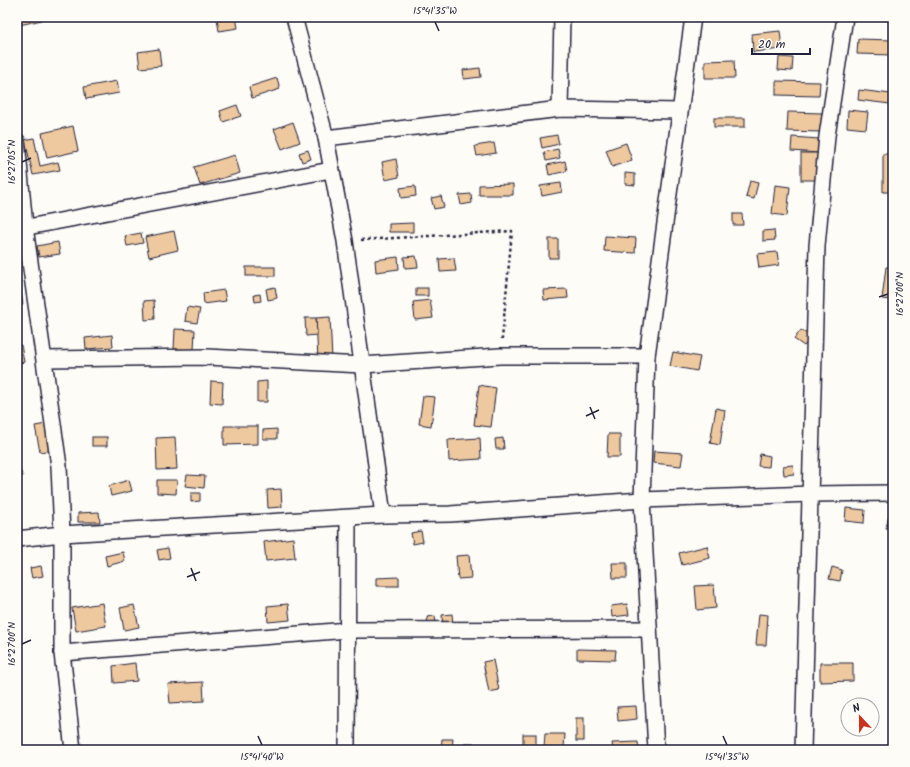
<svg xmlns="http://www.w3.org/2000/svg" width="910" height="767" font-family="Kalam,sans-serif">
<rect width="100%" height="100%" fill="#fdfcf7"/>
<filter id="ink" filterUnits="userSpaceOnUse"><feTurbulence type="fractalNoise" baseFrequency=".025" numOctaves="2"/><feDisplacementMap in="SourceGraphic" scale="8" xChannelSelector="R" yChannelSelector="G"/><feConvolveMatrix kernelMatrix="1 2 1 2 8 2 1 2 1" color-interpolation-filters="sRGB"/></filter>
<g filter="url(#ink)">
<g fill="#eec89e" stroke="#22223b">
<polygon points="17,17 41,17 42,20 19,25"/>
<polygon points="236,17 238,28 219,31 217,19"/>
<polygon points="780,31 782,49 753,52 752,34"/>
<polygon points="858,39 893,40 893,55 857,54"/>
<polygon points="159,49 161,66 140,68 138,52"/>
<polygon points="779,57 793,58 792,71 778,70"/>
<polygon points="734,60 735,78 705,78 705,61"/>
<polygon points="480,68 481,77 464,79 463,70"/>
<polygon points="277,78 280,89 252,98 249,87"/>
<polygon points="117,81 119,93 86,99 84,87"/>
<polygon points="776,81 820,82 819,96 776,95"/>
<polygon points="859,90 891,94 890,104 858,100"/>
<polygon points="237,105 241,116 223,122 220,111"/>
<polygon points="848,110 868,112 866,129 847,127"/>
<polygon points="788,112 822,113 821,132 787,131"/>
<rect x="714" y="118" width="31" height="9"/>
<polygon points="293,122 300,142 282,149 274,129"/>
<polygon points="73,126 78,151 47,158 42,133"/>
<polygon points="557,135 559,144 542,148 540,138"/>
<polygon points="792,137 819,139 819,153 791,151"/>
<polygon points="34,138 40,166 58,162 60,170 33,175 25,140"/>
<polygon points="494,143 496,153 477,156 475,146"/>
<polygon points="626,143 632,160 612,167 606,150"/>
<polygon points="558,149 560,158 546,161 544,152"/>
<polygon points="308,150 311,159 302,162 299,153"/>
<rect x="801" y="153" width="18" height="27"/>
<rect x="883" y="154" width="10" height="38"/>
<polygon points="235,155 240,173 200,185 194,167"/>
<polygon points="396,159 399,177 385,180 382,162"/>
<polygon points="565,161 567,171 549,175 547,165"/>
<polygon points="625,173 635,174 635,185 625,184"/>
<polygon points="750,181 758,183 754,199 746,197"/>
<polygon points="561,183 562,192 542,196 540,186"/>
<polygon points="513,184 513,195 479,195 479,185"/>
<polygon points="775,185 790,187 787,216 772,214"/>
<polygon points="415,186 416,196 401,198 400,188"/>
<polygon points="471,194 472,203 461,205 459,195"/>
<polygon points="441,196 444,207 434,209 431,198"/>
<polygon points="733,214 742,214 743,225 733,225"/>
<polygon points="413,223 413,232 389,232 389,224"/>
<polygon points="774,230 775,240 763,241 763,231"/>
<polygon points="174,231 178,250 149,257 145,237"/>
<polygon points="141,233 143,243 127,246 125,236"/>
<polygon points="605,236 636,238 635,253 604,251"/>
<rect x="549" y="239" width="9" height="19"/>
<polygon points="58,242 60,254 39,257 37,246"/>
<polygon points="777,252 779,265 759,268 757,254"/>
<polygon points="416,256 418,267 405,268 404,257"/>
<polygon points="398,257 399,269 376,272 375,260"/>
<polygon points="454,258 456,271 440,272 439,259"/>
<rect x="246" y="267" width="29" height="9"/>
<polygon points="886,267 893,267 893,300 882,299"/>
<polygon points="17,278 19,278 23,305 17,305"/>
<polygon points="275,287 277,298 268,300 266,289"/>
<rect x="416" y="288" width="12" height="8"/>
<polygon points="567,289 568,298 544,300 543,290"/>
<polygon points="224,290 226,301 204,304 203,293"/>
<polygon points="260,294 261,301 255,302 254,295"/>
<polygon points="154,300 155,319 145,320 144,301"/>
<polygon points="430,300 433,318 415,320 413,302"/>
<polygon points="187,307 200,309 197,323 185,321"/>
<polygon points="330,317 332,359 318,360 316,318"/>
<polygon points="305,318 316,318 317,335 306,336"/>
<polygon points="175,329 195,330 194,350 174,349"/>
<polygon points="801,330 811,337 804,346 794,339"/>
<polygon points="112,335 113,347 86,349 85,338"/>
<polygon points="21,345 24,362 17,364 17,346"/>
<polygon points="673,352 700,357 697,371 670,366"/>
<polygon points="211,381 223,382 222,404 210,403"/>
<polygon points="267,381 267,402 257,402 257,382"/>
<polygon points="479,385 496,388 491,427 474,425"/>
<polygon points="423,396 435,397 431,426 419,424"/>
<polygon points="716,408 725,410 720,445 710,443"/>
<polygon points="46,424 52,450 40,452 35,426"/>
<polygon points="224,426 258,426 258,444 224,445"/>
<polygon points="277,429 277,439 263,439 263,430"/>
<polygon points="608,434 620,434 620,457 607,457"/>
<rect x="92" y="437" width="15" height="9"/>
<polygon points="175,437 177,469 157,470 156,438"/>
<polygon points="480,438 481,459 449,461 448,440"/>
<polygon points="503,438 504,449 496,449 495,439"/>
<polygon points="654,451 683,453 681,466 653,463"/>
<polygon points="760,454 770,456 769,467 758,466"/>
<polygon points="17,465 23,476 17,479"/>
<polygon points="793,465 794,474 784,475 783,466"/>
<polygon points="187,475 205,476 204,488 185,486"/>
<polygon points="129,480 132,491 111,496 109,486"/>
<polygon points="157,480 177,480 176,494 157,493"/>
<polygon points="281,489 282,507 268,508 267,490"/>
<polygon points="191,493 200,493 200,501 191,502"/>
<polygon points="846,508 865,510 864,523 845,521"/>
<polygon points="890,511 893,512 893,529 886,528"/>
<polygon points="99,512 100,522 78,522 78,513"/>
<polygon points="421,531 423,542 413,544 411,533"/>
<polygon points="293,538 295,558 266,561 264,542"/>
<polygon points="707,546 710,558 682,565 679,553"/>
<polygon points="168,548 170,558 159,560 157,550"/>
<polygon points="123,552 125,561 107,566 105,556"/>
<polygon points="469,555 471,578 458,579 456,556"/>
<polygon points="612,563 627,563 627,578 613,578"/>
<polygon points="41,566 43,576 32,578 30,568"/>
<polygon points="832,567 842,570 840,581 829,579"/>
<polygon points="399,577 399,586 376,586 376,578"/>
<polygon points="714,585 716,608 697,610 695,586"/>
<polygon points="102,603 106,626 76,631 72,608"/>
<polygon points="288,604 290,620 268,622 267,606"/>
<polygon points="627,604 629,615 612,617 611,606"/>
<polygon points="134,605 139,627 124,630 120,608"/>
<polygon points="452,614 453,625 443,626 442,615"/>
<polygon points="759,614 768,615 766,645 756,645"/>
<polygon points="435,616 436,624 428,625 427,617"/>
<polygon points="577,649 616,650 615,660 577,659"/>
<polygon points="493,660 499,690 489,692 483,662"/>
<polygon points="135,663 137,681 114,683 113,666"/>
<polygon points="820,663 853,663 853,681 820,682"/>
<polygon points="203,682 204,701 170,703 168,684"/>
<polygon points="636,706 637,719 618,721 617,707"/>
<rect x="576" y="718" width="8" height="23"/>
<rect x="523" y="734" width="13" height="13"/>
<polygon points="545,734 565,734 564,748 544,747"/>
<polygon points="442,739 453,739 452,750 441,750"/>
<polygon points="638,742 639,750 613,750 612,743"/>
<rect x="465" y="743" width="8" height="7"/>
</g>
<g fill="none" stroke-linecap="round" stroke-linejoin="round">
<defs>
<g id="minor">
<polyline points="294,17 326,138 345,241 383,515"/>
<polyline points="560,109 562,17"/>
<polyline points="326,138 560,109 680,111"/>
<polyline points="17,141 25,227 59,466 62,534 62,653 73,750"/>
<polyline points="17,229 331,170"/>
<polyline points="45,359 207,357 362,365 500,356 647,356"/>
<polyline points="17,539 62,534 383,515 450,514 642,500 811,494 893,493"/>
<polyline points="62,653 348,630 649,629"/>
<polyline points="347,750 348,519"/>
<polyline points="656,750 642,500 647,356 693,17"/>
<polyline points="803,750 817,246 827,136 845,17"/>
</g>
</defs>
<use href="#minor" stroke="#22223b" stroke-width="18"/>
<polyline stroke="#22223b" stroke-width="2.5" stroke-dasharray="3 3" stroke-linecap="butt" points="361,240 512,231 502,339"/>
<use href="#minor" stroke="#fdfcf7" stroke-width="15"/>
</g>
</g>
<path fill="none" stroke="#22223b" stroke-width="1.5" d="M435 22 439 31M22 162 31 158M879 297 888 294M590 407 595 419M586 416 599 410M191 568 196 581M187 577 200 572M22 644 31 640M258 736 262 745M723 736 727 745"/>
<rect width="910" height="767" fill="none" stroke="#fdfcf7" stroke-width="44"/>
<g transform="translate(860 717) rotate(338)"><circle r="19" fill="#fdfcf7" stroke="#a5a5ac"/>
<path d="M0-3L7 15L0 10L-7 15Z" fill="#c8321e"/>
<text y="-6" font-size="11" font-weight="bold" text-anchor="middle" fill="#22223b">N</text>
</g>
<path d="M752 48v6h58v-6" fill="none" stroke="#22223b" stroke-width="2"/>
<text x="758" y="48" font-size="12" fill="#22223b" stroke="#fdfcf7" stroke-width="3" paint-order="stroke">20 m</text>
<rect x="22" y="22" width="866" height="723" fill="none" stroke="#22223b" stroke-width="1.5"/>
<g font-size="10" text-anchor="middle" fill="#22223b">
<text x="435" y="14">15°41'35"W</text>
<text transform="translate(11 162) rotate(-90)" y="4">16°27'05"N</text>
<text transform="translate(899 294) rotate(-90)" y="4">16°27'00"N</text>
<text transform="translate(11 644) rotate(-90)" y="4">16°27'00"N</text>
<text x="262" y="760">15°41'40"W</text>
<text x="727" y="760">15°41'35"W</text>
</g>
</svg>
